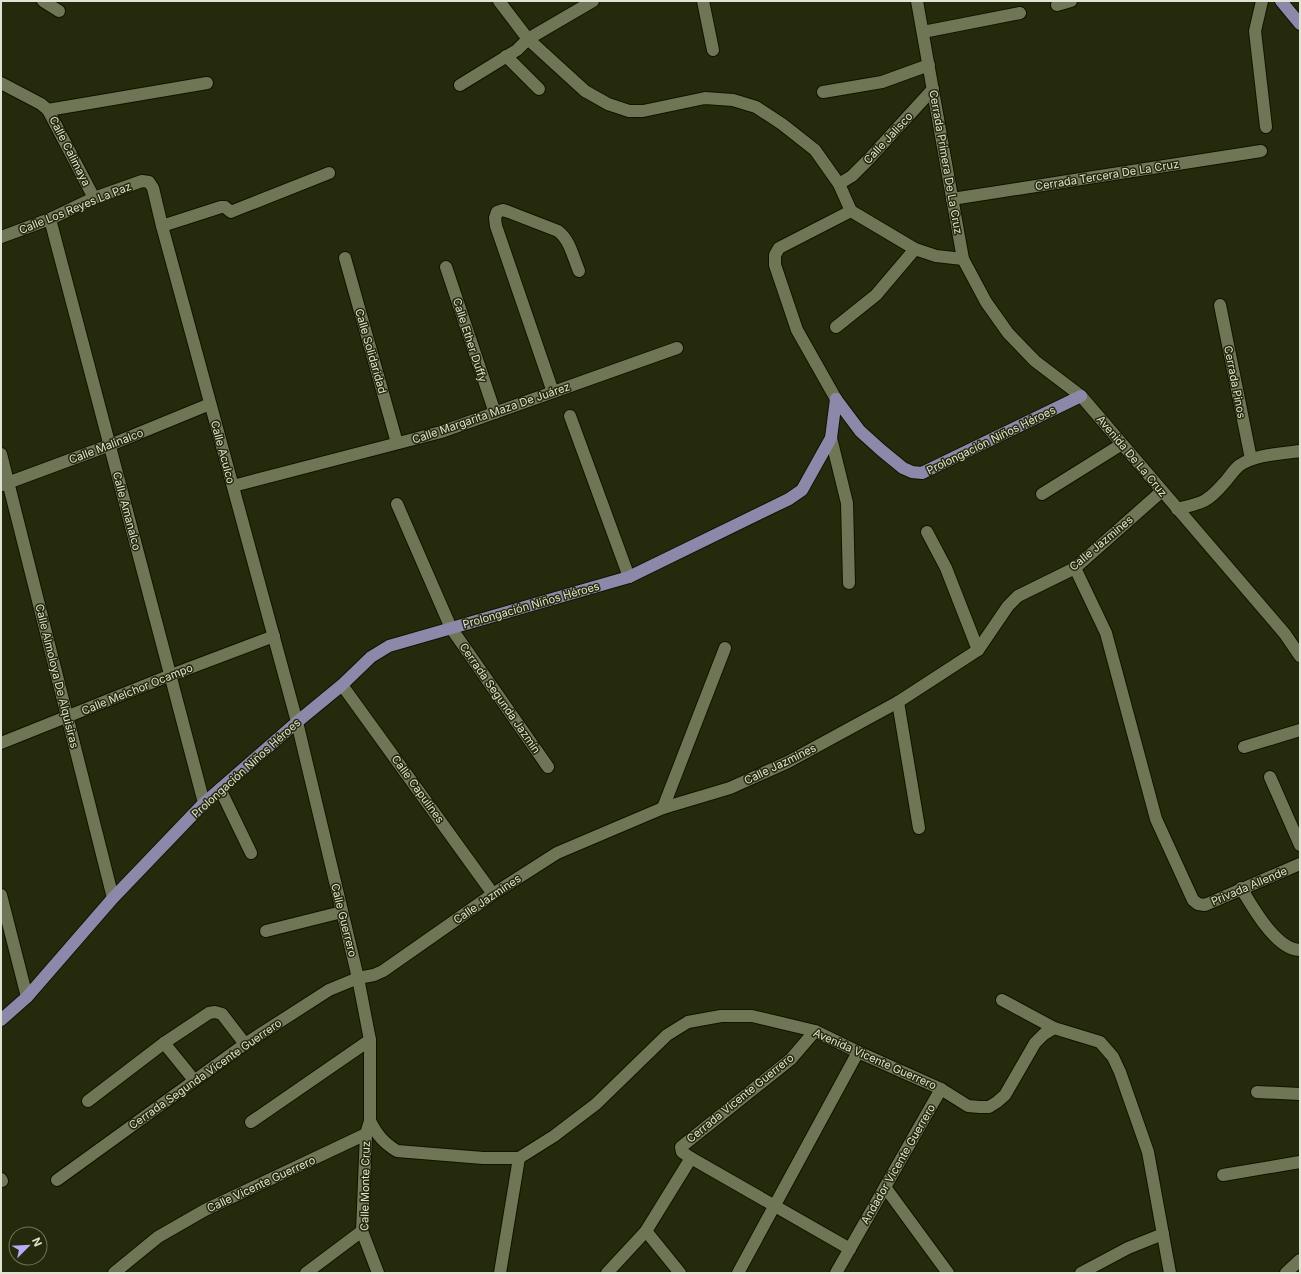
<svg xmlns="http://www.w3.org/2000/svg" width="1301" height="1274" font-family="Inter,sans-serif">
<rect width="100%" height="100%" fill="#252a0c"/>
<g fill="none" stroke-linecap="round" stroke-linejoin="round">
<defs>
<g id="minor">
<polyline points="43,1 59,11"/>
<polyline points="499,1 528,39 585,91 608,104 629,111 643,111 705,98 733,100 756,107 782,124 815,150 839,184 851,211 915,249 936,256 963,259"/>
<polyline points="703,1 713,50"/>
<polyline points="917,1 963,259 986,302 1008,333 1035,361 1081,396 1285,634 1300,656"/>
<polyline points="1262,1 1255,31 1266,127"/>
<polyline points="1057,5 1071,1"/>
<polyline points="923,32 1020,13"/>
<polyline points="506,56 539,89"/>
<polyline points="1,83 41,104 48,110 94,198"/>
<polyline points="460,85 517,50 528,39 593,1"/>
<polyline points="823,92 882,82 929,65"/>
<polyline points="48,110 207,83"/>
<polyline points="839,184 852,176 869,159 933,89"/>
<polyline points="952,199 1261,151"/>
<polyline points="50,219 204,803"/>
<polyline points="162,226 221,207 225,207 231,212 233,211 329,173"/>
<polyline points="1,237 50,219 94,198 142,181 149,182 153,188 162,226 297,722 358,978 370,1040 370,1121 366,1134 362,1231 378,1273"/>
<polyline points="345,258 397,443"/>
<polyline points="446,267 495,413"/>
<polyline points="1220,305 1251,459"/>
<polyline points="836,327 876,295 915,249"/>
<path d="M553 392 496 226 495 218 497 212 503 210 509 212 558 231C570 240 573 257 579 271"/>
<polyline points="836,399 797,330 775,265 775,255 779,248 851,211"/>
<polyline points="570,416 629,577"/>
<polyline points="831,438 847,503 849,583"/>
<polyline points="1,454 113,898"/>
<polyline points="2,485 110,445 210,404"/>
<polyline points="233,486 441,432 677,348"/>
<polyline points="1042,494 1122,444"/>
<polyline points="397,504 451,628 548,767"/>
<path d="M1177 509C1201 503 1207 503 1224 483 1230 477 1233 470 1240 465 1257 454 1281 454 1300 451"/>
<polyline points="927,532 946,568 978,650"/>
<polyline points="1075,568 1106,633 1156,819 1193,900 1198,904 1205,905 1300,864"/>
<polyline points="342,685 493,894"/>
<polyline points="898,702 919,828"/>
<polyline points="1,743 171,675 274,636"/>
<polyline points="1244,747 1300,730"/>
<polyline points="1270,777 1300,845"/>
<polyline points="220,789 251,853"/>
<polyline points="663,808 725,648"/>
<path d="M1241 888C1252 906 1276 950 1300 950"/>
<polyline points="1,895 27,997"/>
<polyline points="266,931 342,912"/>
<polyline points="1002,1000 1054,1028 1100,1042 1113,1057 1120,1072 1148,1152 1170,1273"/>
<polyline points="815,1031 791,1059 681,1147 682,1152 691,1158 850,1249"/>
<polyline points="164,1043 194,1080"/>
<polyline points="1257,1092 1300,1094"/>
<polyline points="88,1101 164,1043 209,1013 215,1012 222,1014 245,1044"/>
<path d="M370 1121C377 1135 384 1143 397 1151L483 1158H519L554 1136 596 1104 667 1035 688 1022 721 1016H752L815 1031 858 1052 941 1089 968 1106 980 1107H989L997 1102 1005 1095 1035 1043 1044 1034 1054 1028"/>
<polyline points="251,1122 370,1040"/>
<polyline points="1223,1175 1300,1162"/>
<polyline points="1,1179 2,1181"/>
<polyline points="57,1180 245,1044 329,990 358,978 374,975 383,971 493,894 557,853 663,808 730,788 788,762 898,702 978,650 1008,606 1018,596 1075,568 1162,491"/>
<polyline points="885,1187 948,1273"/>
<polyline points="646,1231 680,1273"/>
<polyline points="114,1273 158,1237 205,1210 366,1134"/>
<polyline points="306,1273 362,1231"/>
<polyline points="500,1273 519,1158"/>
<polyline points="607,1273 646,1231 691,1158"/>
<polyline points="738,1273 858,1052"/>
<polyline points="836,1273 941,1089"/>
<polyline points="1081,1273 1128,1248 1163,1234"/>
<polyline points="1286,1273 1300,1260"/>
</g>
<g id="major">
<polyline points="1281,1 1300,24"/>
<polyline points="836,399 860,431 881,450 903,468 912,472 922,473 1081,396"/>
<polyline points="1,1020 27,997 113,898 204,803 297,722 342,685 371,657 389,646 629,577 789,499 802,490 831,438 836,399"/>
</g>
</defs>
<use href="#minor" stroke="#0f1300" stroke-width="14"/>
<use href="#major" stroke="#0f1300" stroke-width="14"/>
<use href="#minor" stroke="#6f7656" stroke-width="12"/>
<use href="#major" stroke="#8c88a9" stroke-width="12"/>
</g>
<g text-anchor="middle" stroke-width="3" stroke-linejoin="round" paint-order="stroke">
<g font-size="11" fill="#e0e4d2" stroke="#252a0c">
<text transform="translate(888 138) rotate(-47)" y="4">Calle Jalisco</text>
<text transform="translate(70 151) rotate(63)" y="4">Calle Calimaya</text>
<text transform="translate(946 162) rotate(80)" y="4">Cerrada Primera De La Cruz</text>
<text transform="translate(1107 175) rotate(-9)" y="4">Cerrada Tercera De La Cruz</text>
<text transform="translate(75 208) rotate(-22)" y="4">Calle Los Reyes La Paz</text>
<text transform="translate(470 340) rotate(72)" y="4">Calle Ether Duffy</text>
<text transform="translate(371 351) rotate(74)" y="4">Calle Solidaridad</text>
<text transform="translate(1235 382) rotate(79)" y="4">Cerrada Pinos</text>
<text transform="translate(491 413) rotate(-19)" y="4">Calle Margarita Maza De Juárez</text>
<text transform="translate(991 440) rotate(-26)" y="4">Prolongación Niños Héroes</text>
<text transform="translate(106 446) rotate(-21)" y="4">Calle Malinalco</text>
<text transform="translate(223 452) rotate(75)" y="4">Calle Aculco</text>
<text transform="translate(1132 456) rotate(50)" y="4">Avenida De La Cruz</text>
<text transform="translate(127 511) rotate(75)" y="4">Calle Amanalco</text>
<text transform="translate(1101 543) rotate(-40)" y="4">Calle Jazmines</text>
<text transform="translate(531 605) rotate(-16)" y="4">Prolongación Niños Héroes</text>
<text transform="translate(57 676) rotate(76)" y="4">Calle Almoloya De Alquisiras</text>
<text transform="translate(137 689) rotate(-22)" y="4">Calle Melchor Ocampo</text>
<text transform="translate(500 698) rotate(55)" y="4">Cerrada Segunda Jazmín</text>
<text transform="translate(780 764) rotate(-26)" y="4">Calle Jazmines</text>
<text transform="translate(246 768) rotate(-42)" y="4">Prolongación Niños Héroes</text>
<text transform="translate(418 789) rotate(54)" y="4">Calle Capulines</text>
<text transform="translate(1249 886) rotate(-23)" y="4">Privada Allende</text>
<text transform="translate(487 899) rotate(-34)" y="4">Calle Jazmines</text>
<text transform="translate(344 920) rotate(76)" y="4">Calle Guerrero</text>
<text transform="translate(875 1059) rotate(24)" y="4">Avenida Vicente Guerrero</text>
<text transform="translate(205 1074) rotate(-35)" y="4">Cerrada Segunda Vicente Guerrero</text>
<text transform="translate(740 1098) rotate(-39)" y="4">Cerrada Vicente Guerrero</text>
<text transform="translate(898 1164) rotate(-60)" y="4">Andador Vicente Guerrero</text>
<text transform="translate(261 1184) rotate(-25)" y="4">Calle Vicente Guerrero</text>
<text transform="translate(365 1186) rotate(-89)" y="4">Calle Monte Cruz</text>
</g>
</g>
<rect width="1301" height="1274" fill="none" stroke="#e0e4d2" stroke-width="4"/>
<g transform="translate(28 1246) rotate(66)"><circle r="19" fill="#252a0c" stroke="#70745b"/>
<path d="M0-3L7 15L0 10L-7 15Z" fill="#b6acf8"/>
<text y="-6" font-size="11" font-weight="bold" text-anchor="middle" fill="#e0e4d2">N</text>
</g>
</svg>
